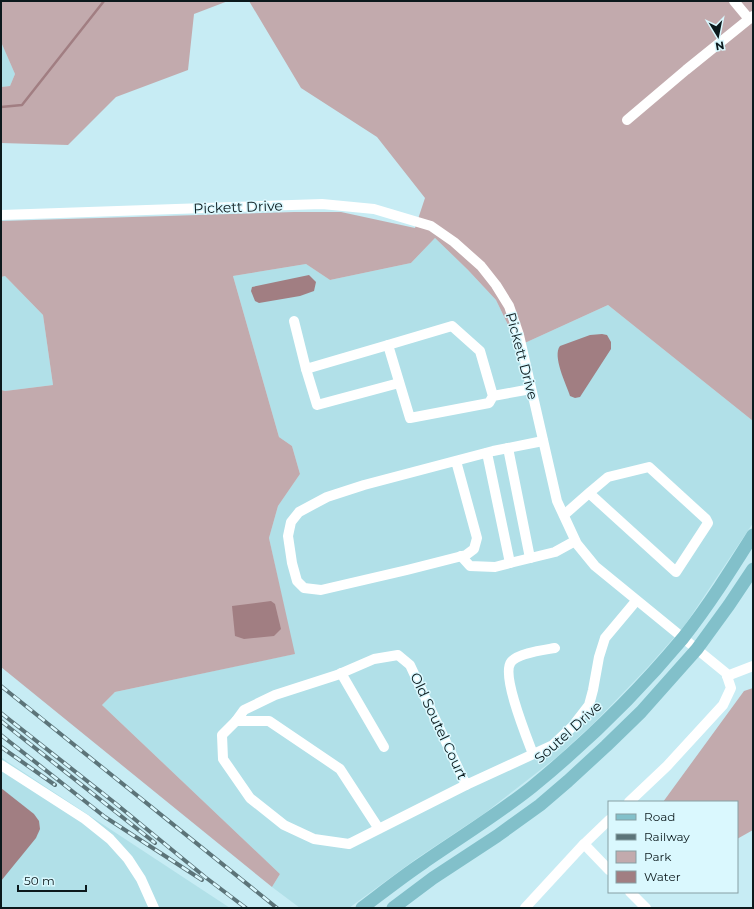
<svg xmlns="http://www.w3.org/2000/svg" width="754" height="909" font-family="Montserrat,sans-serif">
<rect width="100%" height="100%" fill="#c7ecf4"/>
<g fill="#b1e0e8">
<polygon points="1,42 15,74 10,86 1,87"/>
<polygon points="435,238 468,270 496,300 510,329 516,347 608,305 753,421 753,523 685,625 648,667 594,723 557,757 485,813 416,859 349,908 300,908 272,887 280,874 102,705 115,692 294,654 269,538 278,506 300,474 292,446 279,437 233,276 306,264 330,280 411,263"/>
<polygon points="5,276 43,315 53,385 5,391 1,390 1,277"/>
<polygon points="1,757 8,762 230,908 1,908"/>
</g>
<g fill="#c2aaad">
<polygon points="1,1 228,1 194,14 188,70 116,97 68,145 1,143 1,87 10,86 15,74 1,42"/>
<polygon points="249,1 753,1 753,421 608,305 516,347 510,329 496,300 468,270 435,238 411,263 330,280 306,264 233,276 279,437 292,446 300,474 278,506 269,538 295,654 115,692 102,705 280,874 272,887 1,667 1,390 5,391 53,385 43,315 5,276 1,277 1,221 294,212 341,212 415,228 425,198 377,137 301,88"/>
<polygon points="753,688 753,830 737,839 737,802 663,802 744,691"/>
</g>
<g fill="#a17e82">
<polygon points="309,275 316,282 314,291 300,296 259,303 255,301 251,291 252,287"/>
<path d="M602 334 607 335 611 342V349L580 397 575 398 570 396C566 384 552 356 560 346L590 335Z"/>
<polygon points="271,601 275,604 281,629 274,636 244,639 235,636 232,606"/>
<polygon points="1,788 34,814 39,821 40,829 36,838 1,881"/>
</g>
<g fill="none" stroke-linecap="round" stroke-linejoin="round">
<polyline stroke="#a17e82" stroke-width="2.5" points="1,107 22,105 104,1"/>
<g stroke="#fff" stroke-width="10">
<polyline points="734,1 749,19"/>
<polyline points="627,120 686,70 753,16"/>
<polyline points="1,215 322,204 374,209 431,226 454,242 481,266 496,285 509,306 519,335 557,501 577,544 595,566 726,673 731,688 723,705 667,766 629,802"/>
<polyline points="294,321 306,369 388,345"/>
<polyline points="306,369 317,405 399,383"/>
<polyline points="493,396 489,403 410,418 388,345 452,326 480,351 493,396 531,389"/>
<polyline points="508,448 530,558"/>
<polyline points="487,453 510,563 555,552 575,541"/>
<polyline points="456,461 477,538 474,549 466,555 407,570 321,590 304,588 297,581 292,563 288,536 291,522 299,512 327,497 364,485 493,451 543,441"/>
<polyline points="564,515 589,493 608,477 649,467 706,519 708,523 676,572 589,493"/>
<polyline points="461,556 470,566 495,567 510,563"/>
<polyline points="341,673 384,747"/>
<polyline points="727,676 753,666"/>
<polyline points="236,721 244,710 275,695 337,675 374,659 398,655 410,665 466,785 553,745 572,727 589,705 593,690 599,657 605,638 636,601"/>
<path d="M533 754C527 738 501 675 511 662 518 653 544 650 555 648"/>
<polyline points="1,765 85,819 110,839 128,859 141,879 154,908"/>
<polyline points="379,829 340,769 269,721 236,721 222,735 223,759 250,798 284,825 314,839 349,844 466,785"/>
<polyline points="584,844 609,870"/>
<polyline points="630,892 646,908"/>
<polyline points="525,908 584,844 609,820"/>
</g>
<g stroke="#82c0ca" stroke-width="13">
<path d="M362 908C382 893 402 877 423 863 459 838 497 815 532 787 587 742 638 692 683 638 709 605 731 570 753 535"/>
<polyline points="393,908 433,878 497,836 540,805 568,781 606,746 641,712 697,649 729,605 753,569"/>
</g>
<defs>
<g id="rail">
<polyline points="1,686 277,908"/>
<polyline points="1,713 115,803 205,877 246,908"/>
<polyline points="1,721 155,843"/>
<polyline points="1,735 105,817 202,880"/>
<polyline points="1,747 55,785"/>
</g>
</defs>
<use href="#rail" stroke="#5c7479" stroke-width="4"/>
<use href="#rail" stroke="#daf8fe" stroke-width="2.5" stroke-dasharray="8" stroke-linecap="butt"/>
</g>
<g text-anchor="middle" stroke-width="3" stroke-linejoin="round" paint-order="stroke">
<g font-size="14" fill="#0b191c" stroke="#daf8fe">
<text transform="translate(238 207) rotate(-2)" y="5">Pickett Drive</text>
<text transform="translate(522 356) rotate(75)" y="5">Pickett Drive</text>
<text transform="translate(439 726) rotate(65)" y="5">Old Soutel Court</text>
<text transform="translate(568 732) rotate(-42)" y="5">Soutel Drive</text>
</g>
</g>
<rect width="754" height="909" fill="none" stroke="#0b191c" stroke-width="4"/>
<rect x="608" y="801" width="130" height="92" fill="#daf8fe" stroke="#879fa4"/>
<rect x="616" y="814" width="20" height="6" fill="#82c0ca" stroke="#879fa4"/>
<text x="644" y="821" font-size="12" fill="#0b191c">Road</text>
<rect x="616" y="834" width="20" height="6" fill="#5c7479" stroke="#879fa4"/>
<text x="644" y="841" font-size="12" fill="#0b191c">Railway</text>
<rect x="616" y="851" width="20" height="12" fill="#c2aaad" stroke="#879fa4"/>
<text x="644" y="861" font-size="12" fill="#0b191c">Park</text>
<rect x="616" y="871" width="20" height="12" fill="#a17e82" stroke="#879fa4"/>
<text x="644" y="881" font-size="12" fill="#0b191c">Water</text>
<g transform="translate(718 36) rotate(170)" stroke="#daf8fe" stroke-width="3" paint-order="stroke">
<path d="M0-3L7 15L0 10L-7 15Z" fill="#0b191c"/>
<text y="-6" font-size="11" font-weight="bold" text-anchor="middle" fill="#0b191c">N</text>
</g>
<path d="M18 885v6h68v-6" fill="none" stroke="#0b191c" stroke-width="2"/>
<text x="24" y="885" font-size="12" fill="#0b191c" stroke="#daf8fe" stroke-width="3" paint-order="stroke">50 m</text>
</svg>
